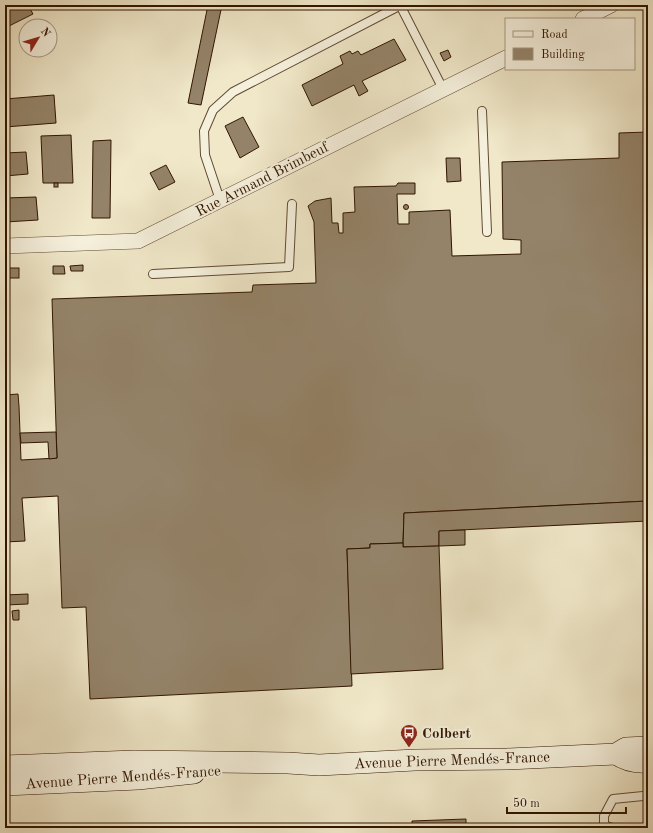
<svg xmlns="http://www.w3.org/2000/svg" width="653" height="833" font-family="'Old Standard TT',serif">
<rect width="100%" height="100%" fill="#f0e8c9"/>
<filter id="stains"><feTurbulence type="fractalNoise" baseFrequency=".005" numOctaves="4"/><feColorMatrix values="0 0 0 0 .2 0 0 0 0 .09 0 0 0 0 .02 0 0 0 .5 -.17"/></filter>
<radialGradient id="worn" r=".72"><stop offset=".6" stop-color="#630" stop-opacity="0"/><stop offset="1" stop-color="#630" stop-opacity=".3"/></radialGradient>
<g fill="#948369" stroke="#311500">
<polygon points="5,5 28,5 33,14 5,28"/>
<polygon points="208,5 222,5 201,105 188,103"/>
<polygon points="394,39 406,60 362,81 368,91 359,96 354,85 312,106 302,85 343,64 340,56 350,51 352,54 358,51 361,55"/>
<polygon points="448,50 451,57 444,61 440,53"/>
<polygon points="54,95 56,123 5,127 5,99"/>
<polygon points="243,117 259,147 240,158 225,126"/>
<polygon points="648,132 648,501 404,513 403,543 370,544 370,548 347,549 352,686 90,699 86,607 62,608 58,496 22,498 25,541 5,542 5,395 18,394 19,406 21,460 57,458 52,299 252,292 253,285 316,283 314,222 308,206 315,201 320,200 331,198 332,223 338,223 339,233 343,233 343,213 355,212 354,187 396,186 398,183 415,183 415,194 397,194 398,224 409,224 409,212 450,210 452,256 521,254 521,240 503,239 502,162 619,158 619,133"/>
<polygon points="71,135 73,183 43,183 41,136"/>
<polygon points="111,140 110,218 92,218 93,141"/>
<polygon points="26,152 28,174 5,176 5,153"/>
<polygon points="446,158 460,158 461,181 447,182"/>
<polygon points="166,165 175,182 159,190 150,173"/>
<rect x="54" y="183" width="4" height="4"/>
<polygon points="36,197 38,220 5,222 5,198"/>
<circle cx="406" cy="207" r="2.5"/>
<polygon points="83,265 83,271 71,271 70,266"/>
<polygon points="53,266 64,266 65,274 53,274"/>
<rect x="6" y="268" width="13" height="10"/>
<polygon points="56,432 57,458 49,459 48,442 21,443 20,433"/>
<polygon points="648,501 648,521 439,531 439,546 403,547 404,513"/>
<polygon points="465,530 465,545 439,546 439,531"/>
<polygon points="403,543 403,547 439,546 443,669 351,674 347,549 370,548 370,544"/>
<polygon points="28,594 28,604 5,605 5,595"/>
<polygon points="19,610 19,620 13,620 12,611"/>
<polygon points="466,819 466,828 412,828 412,821"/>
</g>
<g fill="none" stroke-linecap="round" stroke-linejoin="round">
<defs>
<g id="lane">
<polyline points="400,5 443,89"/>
<polyline points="482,111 487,232"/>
<polyline points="220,200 205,155 204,131 213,110 233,92 401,5"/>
<polyline points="153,274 289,267 292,204"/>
<polyline points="612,828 604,825 604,816 613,799 643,796 648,797"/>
</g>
<g id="street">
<polyline points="583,19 611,5"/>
<polyline points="5,246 138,241 506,58"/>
</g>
<g id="secondary">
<path d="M616 754C626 761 636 763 648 762"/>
<polyline points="5,766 134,761 288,763 319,765 415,760 507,759 616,754 626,748 648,747"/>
<polyline points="5,785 138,779 194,773"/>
</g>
</defs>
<use href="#lane" stroke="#614a32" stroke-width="10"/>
<use href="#street" stroke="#614a32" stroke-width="16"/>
<use href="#secondary" stroke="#311500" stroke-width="22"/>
<use href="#lane" stroke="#f5f0dc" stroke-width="8"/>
<use href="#street" stroke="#f5f0dc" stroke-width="15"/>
<use href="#secondary" stroke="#f5f0dc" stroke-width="21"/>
</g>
<defs>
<symbol id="bus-pin" viewBox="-11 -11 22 30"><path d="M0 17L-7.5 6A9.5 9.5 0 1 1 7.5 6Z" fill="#8f2418" stroke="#f5f0dc"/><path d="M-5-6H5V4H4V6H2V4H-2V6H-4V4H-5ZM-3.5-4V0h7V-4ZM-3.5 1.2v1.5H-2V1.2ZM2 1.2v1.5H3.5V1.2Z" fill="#fff"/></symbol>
</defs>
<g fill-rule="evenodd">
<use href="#bus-pin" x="399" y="723" width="20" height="27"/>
</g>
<g text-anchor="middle" stroke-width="4" stroke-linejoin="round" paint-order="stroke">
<g font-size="15" fill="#311500" stroke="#f5f0dc">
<text transform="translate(262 179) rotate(-27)" y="5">Rue Armand Brimbeuf</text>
<text transform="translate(452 760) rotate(-2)" y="5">Avenue Pierre Mendés-France</text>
<text transform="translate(123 777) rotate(-4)" y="5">Avenue Pierre Mendés-France</text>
</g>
<g font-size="15" font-weight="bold" fill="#311500" stroke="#f5f0dc" text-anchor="start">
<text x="422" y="738">Colbert</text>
</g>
</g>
<rect width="653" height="833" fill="none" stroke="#f0e8c9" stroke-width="20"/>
<rect x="6" y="6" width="641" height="821" fill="none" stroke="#311500" stroke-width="2"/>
<rect x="10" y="10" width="633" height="813" fill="none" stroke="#311500"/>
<rect x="505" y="18" width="130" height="52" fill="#f5f0dc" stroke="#a79884"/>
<rect x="513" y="31" width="20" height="6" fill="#f5f0dc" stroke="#a79884"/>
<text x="541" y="38" font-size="12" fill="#311500">Road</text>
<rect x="513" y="48" width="20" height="12" fill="#948369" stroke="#a79884"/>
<text x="541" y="58" font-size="12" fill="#311500">Building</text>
<g transform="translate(38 38) rotate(52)"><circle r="19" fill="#f5f0dc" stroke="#a79884"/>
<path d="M0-3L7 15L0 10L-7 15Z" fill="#8f2418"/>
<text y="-6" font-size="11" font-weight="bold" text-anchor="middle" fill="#311500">N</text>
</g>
<path d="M507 807v6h119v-6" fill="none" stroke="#311500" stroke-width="2"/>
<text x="513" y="807" font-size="12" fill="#311500" stroke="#f5f0dc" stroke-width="3" paint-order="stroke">50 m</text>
<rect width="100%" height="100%" filter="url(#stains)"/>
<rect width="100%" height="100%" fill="url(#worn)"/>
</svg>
